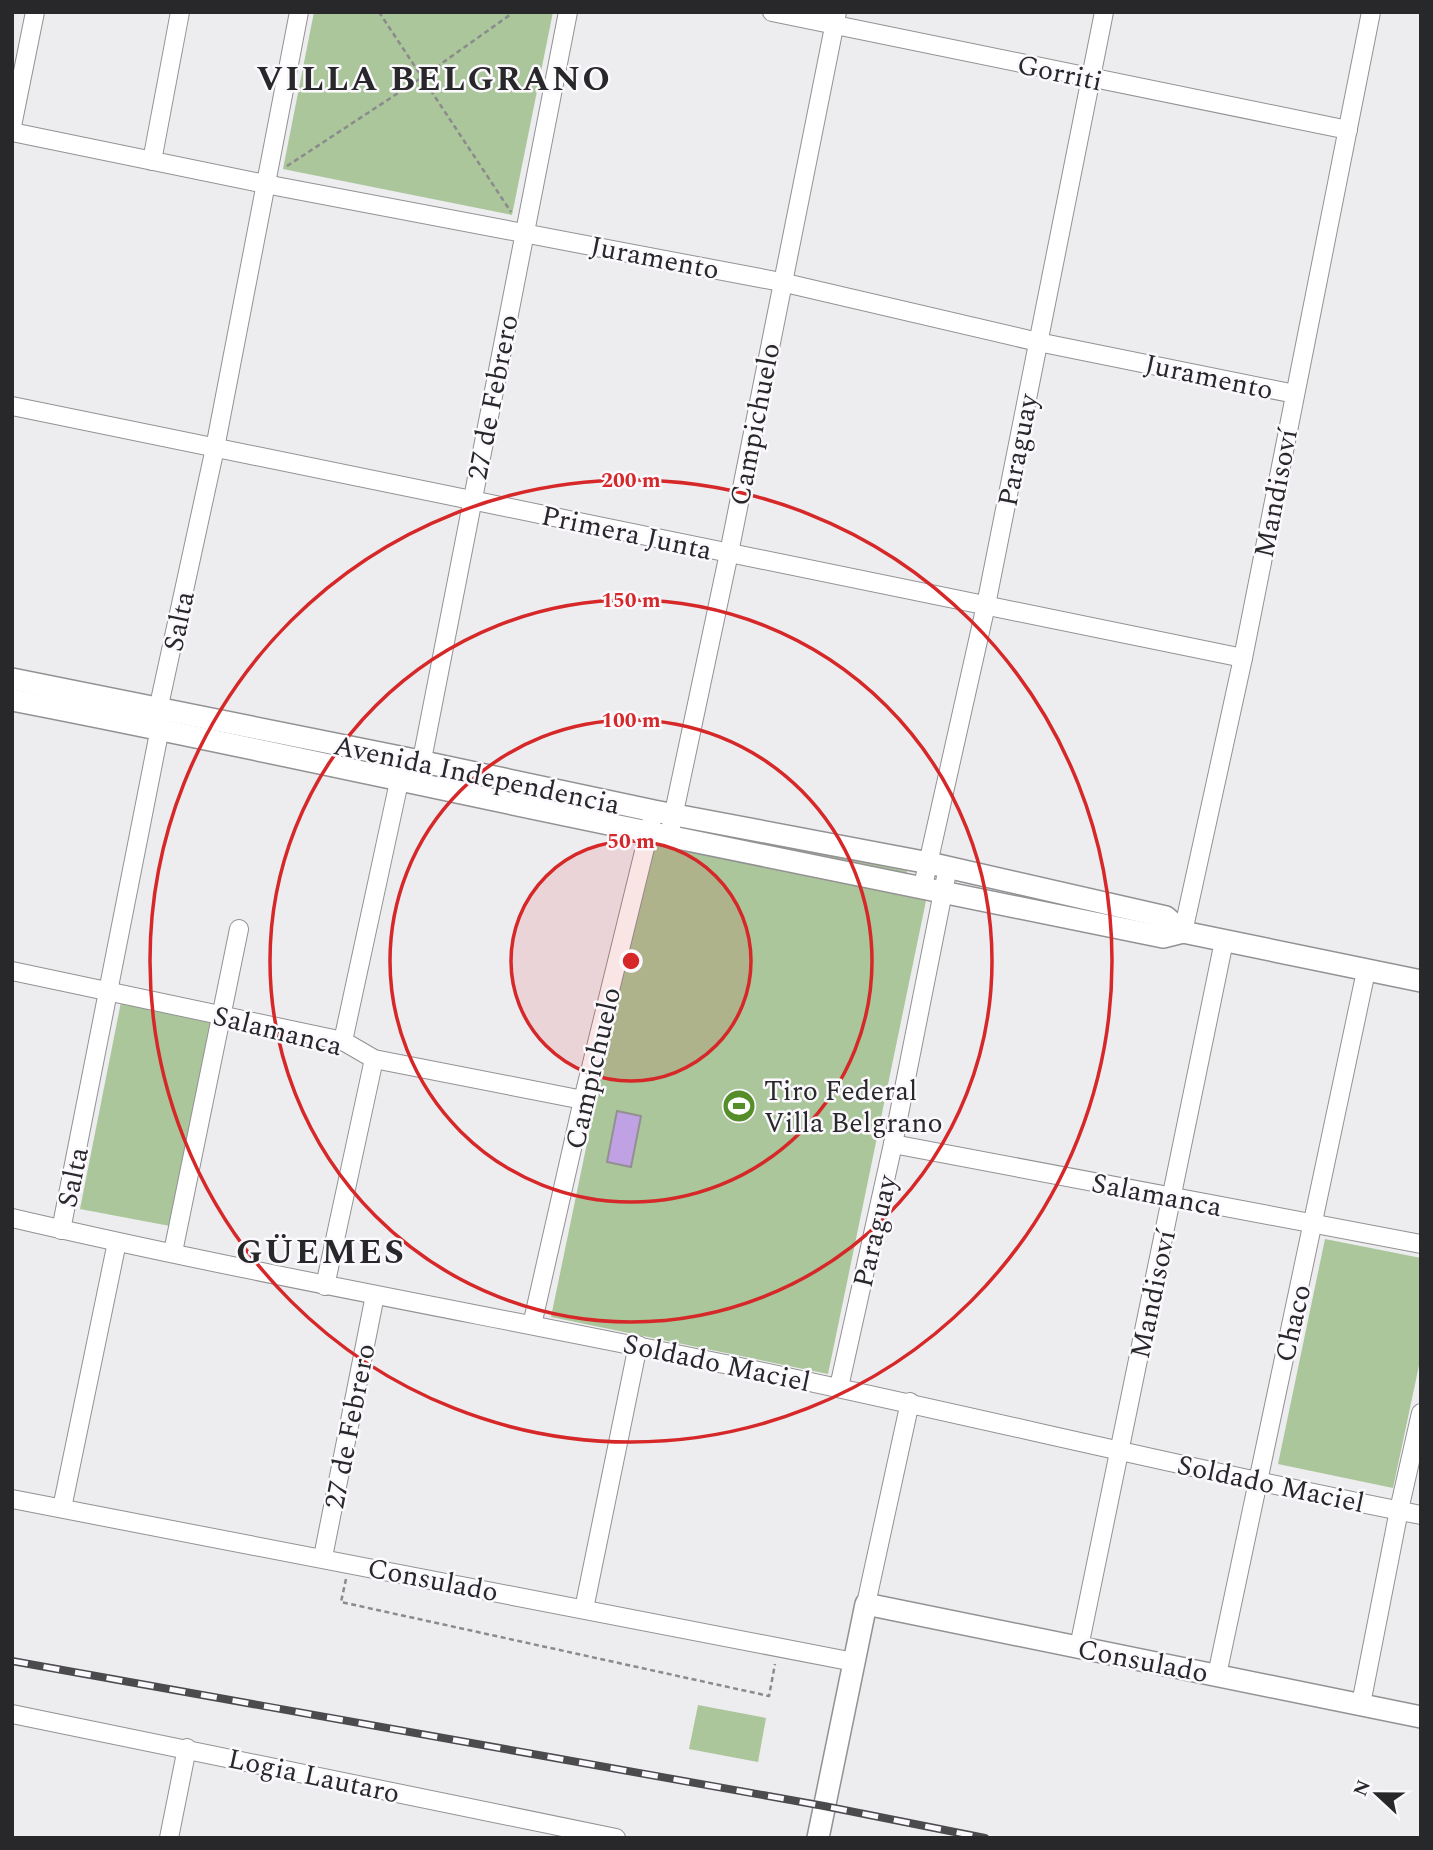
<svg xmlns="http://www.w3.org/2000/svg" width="1433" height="1850" font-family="Spectral,serif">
<rect width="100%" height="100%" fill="#edecef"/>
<g fill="#aac69a">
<polygon points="314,12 553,12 512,215 283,169"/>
<polygon points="689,825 907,871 906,876 688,830"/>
<polygon points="650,839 927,896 828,1374 551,1317"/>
<polygon points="121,1002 211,1020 170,1226 80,1209"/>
<polygon points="1325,1239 1421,1258 1421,1356 1393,1488 1278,1464"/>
<polygon points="698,1705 766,1718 758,1762 689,1749"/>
</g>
<polygon fill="#c0a1e3" stroke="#929093" stroke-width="2" points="617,1111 641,1116 631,1167 607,1162"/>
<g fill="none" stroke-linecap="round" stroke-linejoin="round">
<defs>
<g id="minor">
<polyline points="772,12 1348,130"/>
<polyline points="12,126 35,12"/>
<polyline points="12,132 265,184 781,282 1038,342 1295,394"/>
<polyline points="152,161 180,12"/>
<polyline points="12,406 1243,658"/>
<polyline points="419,775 568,12"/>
<polyline points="669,836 729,553 837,12"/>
<polyline points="923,886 986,605 1104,12"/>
<polyline points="1183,932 1243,658 1371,12"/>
<polyline points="12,971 343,1041 374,1059 583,1100"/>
<polyline points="343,1041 402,768"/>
<polyline points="893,1144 1421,1244"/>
<path d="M12 1218C257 1275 504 1318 749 1369 974 1416 1196 1471 1421 1515"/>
<polyline points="61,1230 160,728 158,710 215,448 299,12"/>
<polyline points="173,1252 239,929"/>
<polyline points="325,1286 374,1059"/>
<polyline points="532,1325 583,1100 654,811"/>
<polyline points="839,1387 893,1144 948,867"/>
<polyline points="12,1499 854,1662"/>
<polyline points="62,1508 117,1242"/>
<polyline points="323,1557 375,1295"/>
<polyline points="866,1604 910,1402"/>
<polyline points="584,1609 638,1345"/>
<path d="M1079 1647C1126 1411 1177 1177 1224 941"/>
<polyline points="1217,1675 1366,971"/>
<polyline points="1361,1704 1399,1510 1421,1413"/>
<polyline points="12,1714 616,1838"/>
<polyline points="169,1838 187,1748"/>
</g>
<g id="tertiary">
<polyline points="12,679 405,758 654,811 929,863 1166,917 1183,932"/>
<path d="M12 700C225 741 436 789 648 832 820 867 992 901 1163 937L1183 932 1421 981"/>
<polyline points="818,1838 866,1604 1421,1717"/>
</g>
</defs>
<use href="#minor" stroke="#939194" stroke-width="20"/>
<use href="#tertiary" stroke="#939194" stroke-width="24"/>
<g stroke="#8b8a8c" stroke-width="2.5" stroke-dasharray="5 3.5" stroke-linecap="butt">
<polyline points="379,12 511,212"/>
<polyline points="287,166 421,78 514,12"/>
<polyline points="346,1579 341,1602 769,1696 775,1664"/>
</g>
<use href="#minor" stroke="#fff" stroke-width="18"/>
<use href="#tertiary" stroke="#fff" stroke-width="21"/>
<defs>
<polyline id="rail" points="12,1661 824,1806 985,1838"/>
</defs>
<use href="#rail" stroke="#4b4a4c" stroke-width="8"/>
<use href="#rail" stroke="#fbf9fd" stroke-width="5" stroke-dasharray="16" stroke-linecap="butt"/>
</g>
<circle cx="631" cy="961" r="120" fill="#d62828" fill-opacity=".12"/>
<g fill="none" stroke="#d62828" stroke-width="3.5">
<circle cx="631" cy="961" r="120"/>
<circle cx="631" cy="961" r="241"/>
<circle cx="631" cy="961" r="361"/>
<circle cx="631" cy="961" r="481"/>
</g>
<defs>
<symbol id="stadium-disc" viewBox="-11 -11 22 22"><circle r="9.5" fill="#558d29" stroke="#fbf9fd"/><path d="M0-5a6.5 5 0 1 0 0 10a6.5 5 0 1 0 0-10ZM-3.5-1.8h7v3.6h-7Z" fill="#fff"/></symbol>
</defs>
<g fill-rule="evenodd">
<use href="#stadium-disc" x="720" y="1087" width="38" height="38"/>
</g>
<g text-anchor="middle" stroke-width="5" stroke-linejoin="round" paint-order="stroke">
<g font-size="28" fill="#282729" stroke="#fbf9fd">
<text transform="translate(1060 72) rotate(12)" y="10">Gorriti</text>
<text transform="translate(655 257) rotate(11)" y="10">Juramento</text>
<text transform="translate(1209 376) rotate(12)" y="10">Juramento</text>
<text transform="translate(492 397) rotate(-79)" y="10">27 de Febrero</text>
<text transform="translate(754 424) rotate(-79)" y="10">Campichuelo</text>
<text transform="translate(1017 450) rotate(-79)" y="10">Paraguay</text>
<text transform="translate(1275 493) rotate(-79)" y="10">Mandisoví</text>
<text transform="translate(627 532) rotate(12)" y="10">Primera Junta</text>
<text transform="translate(178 621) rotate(-78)" y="10">Salta</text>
<text transform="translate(477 774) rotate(12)" y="10">Avenida Independencia</text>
<text transform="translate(278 1030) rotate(14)" y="10">Salamanca</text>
<text transform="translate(592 1068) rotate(-77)" y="10">Campichuelo</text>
<text transform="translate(72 1177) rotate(-78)" y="10">Salta</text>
<text transform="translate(1157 1194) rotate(11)" y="10">Salamanca</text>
<text transform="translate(874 1231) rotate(-77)" y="10">Paraguay</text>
<text transform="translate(1152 1294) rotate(-78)" y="10">Mandisoví</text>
<text transform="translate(1292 1323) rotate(-77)" y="10">Chaco</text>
<text transform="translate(717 1362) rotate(12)" y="10">Soldado Maciel</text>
<text transform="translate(349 1426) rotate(-79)" y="10">27 de Febrero</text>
<text transform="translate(1271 1483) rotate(12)" y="10">Soldado Maciel</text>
<text transform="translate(433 1579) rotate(11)" y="10">Consulado</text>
<text transform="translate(1143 1660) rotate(11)" y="10">Consulado</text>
<text transform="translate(314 1775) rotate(12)" y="10">Logia Lautaro</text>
</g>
<g font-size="28" fill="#282729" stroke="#fbf9fd" text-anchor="start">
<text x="764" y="1100">Tiro Federal<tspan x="764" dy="32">Villa Belgrano</tspan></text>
</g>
<g font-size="35" font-weight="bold" letter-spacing="2" fill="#282729" stroke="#fbf9fd">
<text x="434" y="90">VILLA BELGRANO</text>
<text x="321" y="1263">GÜEMES</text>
</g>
</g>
<circle cx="631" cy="961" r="10" fill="#d62828" stroke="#fbf9fd" stroke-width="3.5"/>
<g font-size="21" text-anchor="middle" font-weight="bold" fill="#d62828" stroke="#fbf9fd" stroke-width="5" stroke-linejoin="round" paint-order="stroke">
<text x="631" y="487">200 m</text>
<text x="631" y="607">150 m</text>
<text x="631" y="727">100 m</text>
<text x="631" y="848">50 m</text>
</g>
<rect width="1433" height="1850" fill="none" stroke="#282729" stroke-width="28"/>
<g transform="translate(1377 1794) rotate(292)" stroke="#fbf9fd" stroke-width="5" paint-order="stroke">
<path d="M0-5L12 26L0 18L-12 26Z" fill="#282729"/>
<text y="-10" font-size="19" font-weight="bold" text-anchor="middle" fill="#282729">N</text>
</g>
</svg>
